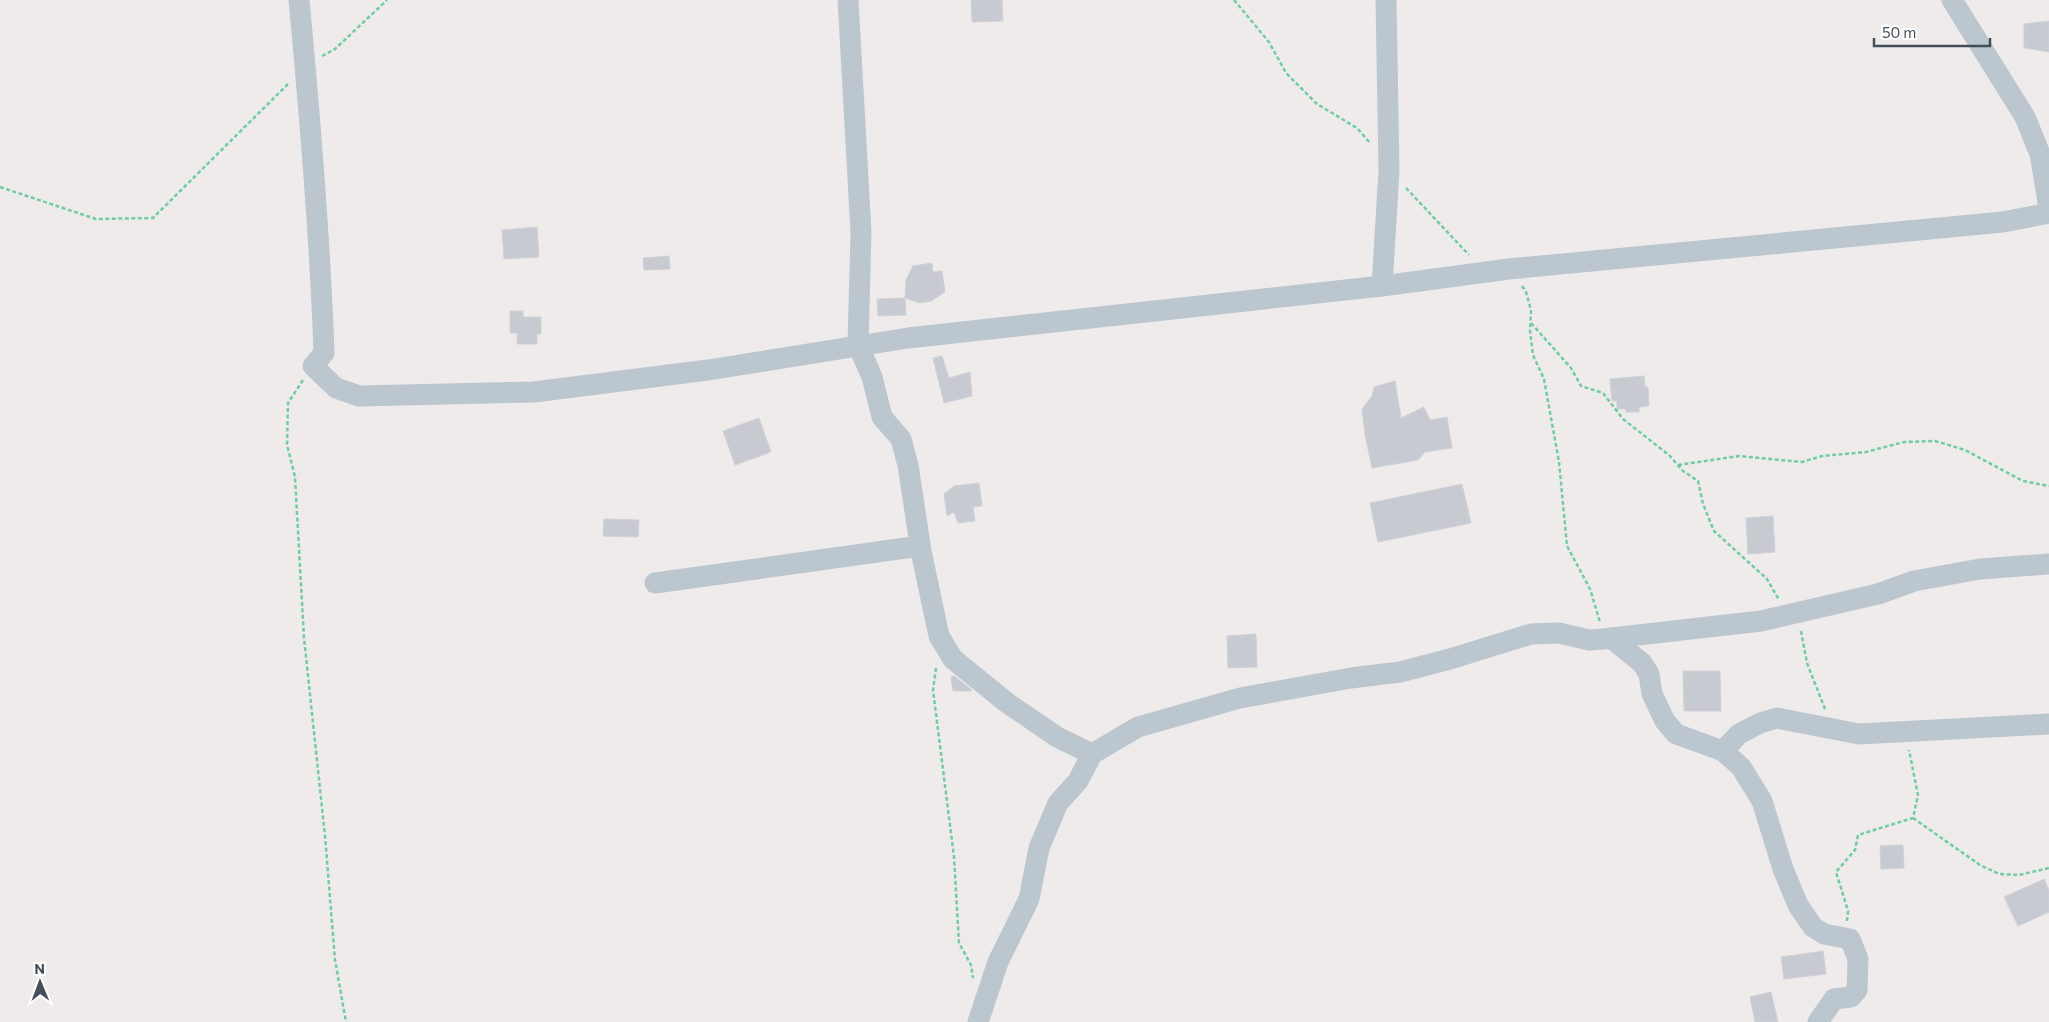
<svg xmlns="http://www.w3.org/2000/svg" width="2049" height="1022" font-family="Commissioner,sans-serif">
<rect width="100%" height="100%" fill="#efebeb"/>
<g fill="#c8cad1" stroke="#cfd1d8">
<polygon points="971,0 1002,0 1003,21 972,22"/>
<polygon points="2049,21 2049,52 2024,48 2024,24"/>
<polygon points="537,227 539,257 504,259 502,230"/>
<polygon points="669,256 670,269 644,270 643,258"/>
<polygon points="932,263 933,272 942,271 945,292 931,301 920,303 905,298 906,280 913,266"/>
<polygon points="905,298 906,315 878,316 877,299"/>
<polygon points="510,311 523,311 523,317 541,317 541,334 537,334 537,344 517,344 517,333 510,333"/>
<polygon points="942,356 949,378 970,372 972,396 944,403 933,358"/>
<polygon points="1644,376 1645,387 1648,387 1649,406 1639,407 1639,412 1626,412 1626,409 1617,409 1617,401 1612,401 1610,379"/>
<polygon points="1395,381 1401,418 1424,407 1430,420 1447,417 1452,448 1425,452 1418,460 1372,468 1365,435 1362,409 1372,396 1374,387"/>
<polygon points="759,418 771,452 735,465 723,431"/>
<polygon points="979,483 982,506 973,507 975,521 958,523 954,512 947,516 944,494 954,486"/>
<polygon points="1462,484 1471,523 1378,542 1370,503"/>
<polygon points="1773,516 1775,552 1748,554 1746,518"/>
<polygon points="604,519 639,520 638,537 603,536"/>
<polygon points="1256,634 1257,667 1228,668 1227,636"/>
<polygon points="1683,671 1720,671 1721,711 1684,711"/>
<polygon points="954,676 971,689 971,691 953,691 951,677"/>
<polygon points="1903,845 1904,868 1881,869 1880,846"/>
<polygon points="2044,879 2049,890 2049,912 2018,926 2004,897"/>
<polygon points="1823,951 1826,974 1784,979 1781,957"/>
<polygon points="1771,992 1778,1022 1755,1022 1750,997"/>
</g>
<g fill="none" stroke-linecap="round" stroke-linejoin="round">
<g stroke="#6fcda2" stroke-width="2.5" stroke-dasharray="4 2.5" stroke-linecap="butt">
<polyline points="1234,0 1269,42 1286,73 1317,104 1357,128 1370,143"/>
<polyline points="322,56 335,49 387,0"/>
<polyline points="0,187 96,219 153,218 289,83"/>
<polyline points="1406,188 1469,255"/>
<polyline points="1522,286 1526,292 1531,310 1530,331 1533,355 1544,379 1559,462 1567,546 1590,589 1600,622"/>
<polyline points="1531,323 1571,368 1581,386 1603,393 1623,419 1669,455 1683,471 1698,481 1703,504 1714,531 1767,579 1779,600"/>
<polyline points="303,380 288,403 287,445 295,477 304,638 325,836 335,960 346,1022"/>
<polyline points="1678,465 1739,456 1802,462 1822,456 1866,452 1904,442 1935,441 1965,450 2023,481 2049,486"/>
<polyline points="1801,631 1807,663 1825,709"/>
<polyline points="936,668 933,690 954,857 959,943 971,965 973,978"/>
<polyline points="1913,818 1980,865 1999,874 2019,875 2049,868"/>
<polyline points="1847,921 1848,911 1836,872 1855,850 1858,835 1913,818 1918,795 1909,750"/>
</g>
<g stroke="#bcc6cf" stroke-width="21">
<path d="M299 0C310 117 320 235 324 353L313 366 336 388 359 396 534 392 708 370 908 338 1382 286 1509 269 2003 222 2049 213"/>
<polyline points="848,0 861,232 858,345 872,377 882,417 901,439 908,465 921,551 939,636 953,659 1006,702 1057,737 1092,754"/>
<polyline points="1952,0 2025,117 2040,154 2049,208"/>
<polyline points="1382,286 1389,171 1386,0"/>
<polyline points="655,583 920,546"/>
<polyline points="1611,638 1642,663 1649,674 1652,694 1665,721 1676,734 1723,751 1741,767 1762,801 1783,869 1798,905 1813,927 1824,934 1850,939 1858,959 1857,990 1851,997 1834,999 1818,1022"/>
<polyline points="1723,751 1739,734 1760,723 1777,718 1859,734 2049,724"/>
<polyline points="978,1022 998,962 1029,899 1039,848 1058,803 1078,781 1092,754 1138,727 1240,698 1351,678 1400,672 1450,659 1531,634 1559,633 1589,640 1603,639 1761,621 1878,594 1914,581 1980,569 2049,564"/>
</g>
</g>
<g transform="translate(40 982) rotate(359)" stroke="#ffffff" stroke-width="4" paint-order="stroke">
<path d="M0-4L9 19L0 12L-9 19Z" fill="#444e59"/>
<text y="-8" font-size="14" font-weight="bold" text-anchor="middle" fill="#444e59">N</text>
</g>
<path d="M1874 38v8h116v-8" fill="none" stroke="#444e59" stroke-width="2.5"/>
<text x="1882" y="38" font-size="15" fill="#444e59" stroke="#ffffff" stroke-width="4" paint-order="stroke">50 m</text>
</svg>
